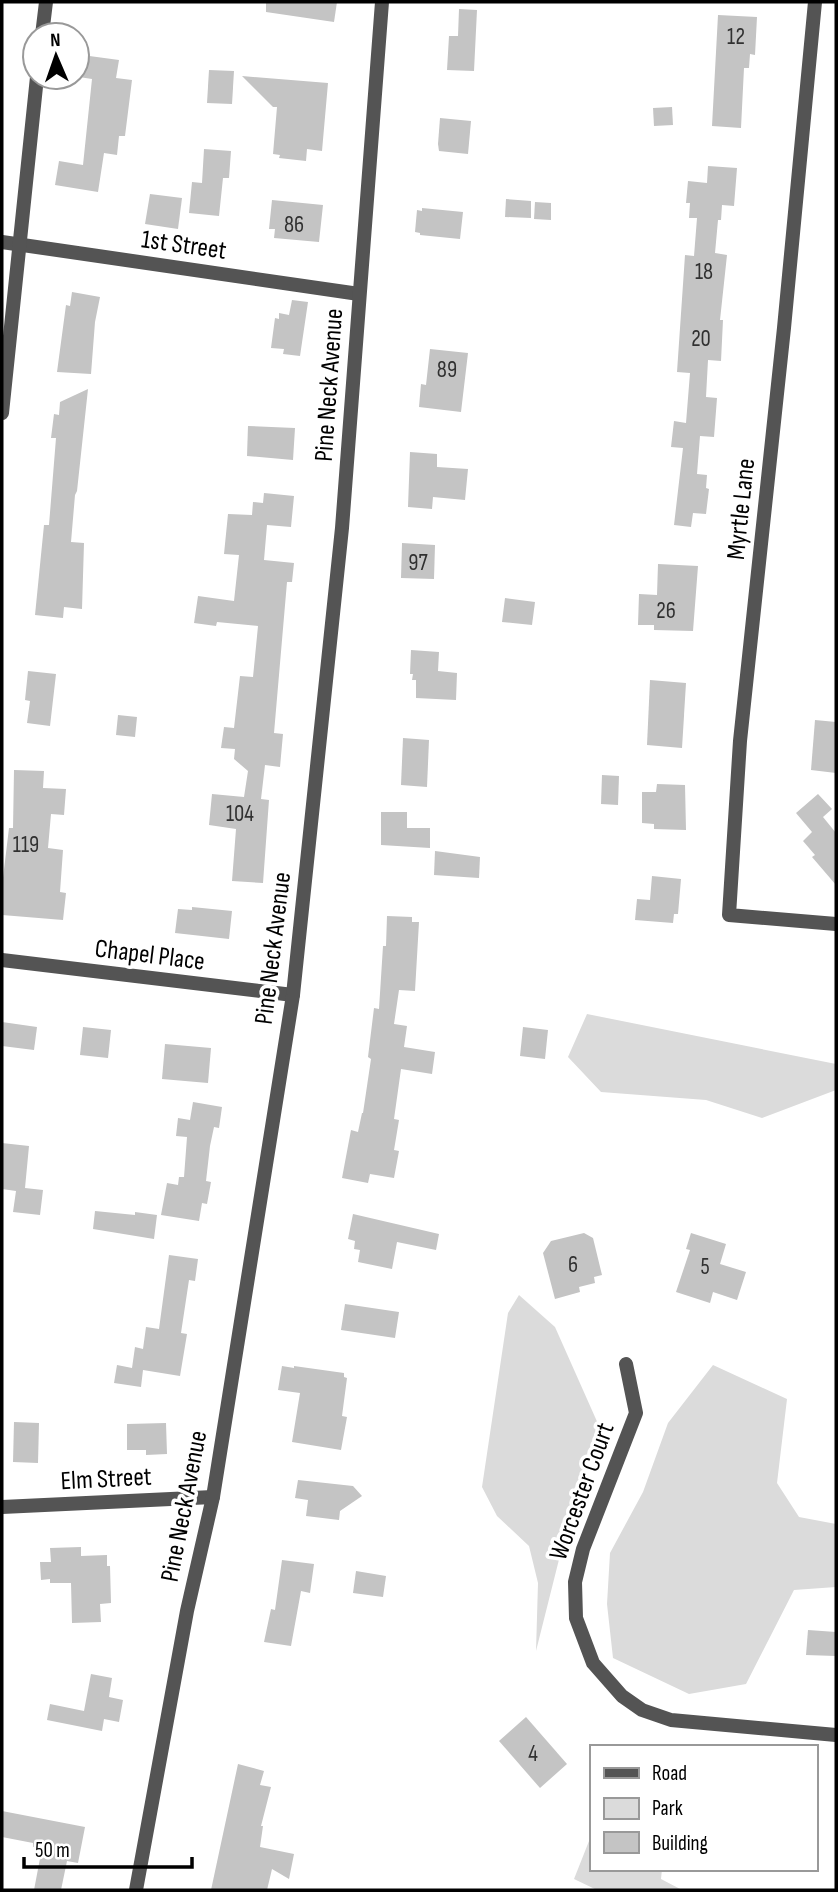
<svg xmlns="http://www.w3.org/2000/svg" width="838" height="1892" font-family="'Sofia Sans Condensed',sans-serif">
<rect width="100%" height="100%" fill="#fff"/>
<g fill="#dbdbdb">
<polygon points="587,1014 836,1064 836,1090 762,1118 706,1100 601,1092 568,1057"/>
<polygon points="519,1295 555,1327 599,1426 579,1480 536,1651 538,1583 529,1546 497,1516 482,1487 508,1313"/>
<polygon points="713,1365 787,1399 777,1483 799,1517 836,1524 836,1587 794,1590 746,1684 689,1694 613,1658 607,1604 610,1553 643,1492 668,1423"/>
<polygon points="591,1836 591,1869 662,1869 661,1879 682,1890 597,1890 574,1879"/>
</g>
<g fill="#c4c4c4">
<polygon points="266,2 337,2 334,22 266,12"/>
<polygon points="459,9 477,10 474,71 447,70 449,36 458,36"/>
<polygon points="718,15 757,17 755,55 750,54 749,68 744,68 741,128 712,126"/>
<polygon points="82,55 119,60 116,78 132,80 125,136 119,136 117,155 104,153 98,192 55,185 59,161 83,165 92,79 79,77"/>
<polygon points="209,70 234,71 232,104 207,103"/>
<polygon points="242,76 328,83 322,151 307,149 306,161 279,158 280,155 273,154 277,107 273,107"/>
<polygon points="672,107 673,125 654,126 653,108"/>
<polygon points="440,118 471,121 468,154 439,151 438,144"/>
<polygon points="204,149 231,151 229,178 223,178 219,216 189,213 192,182 202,183"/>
<polygon points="708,166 737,168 734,206 722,205 721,220 718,220 715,253 727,255 720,320 723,320 721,361 708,360 706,397 717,398 714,437 700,436 697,474 707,475 706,488 709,489 706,514 693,513 691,527 674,525 683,448 671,447 674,421 686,423 690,373 677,372 685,255 694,256 697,218 689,218 690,203 686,203 688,181 707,183"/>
<polygon points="150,194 182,198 178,229 145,224"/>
<polygon points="506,199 531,201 531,218 505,217"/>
<polygon points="272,200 323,205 319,242 274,238 275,229 269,229"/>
<polygon points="535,202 551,203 551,220 534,219"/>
<polygon points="422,208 463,212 460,239 420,235 420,233 415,232 417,210 422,211"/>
<polygon points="72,292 100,297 95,322 91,374 57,372 66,305 70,306"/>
<polygon points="292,300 308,302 300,356 283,354 284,349 271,348 275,318 279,319 279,313 289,315"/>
<polygon points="430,349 468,353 461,412 419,407 421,384 426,385"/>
<polygon points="88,389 77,491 75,495 71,542 84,543 82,609 64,607 63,618 35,615 44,525 49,525 56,438 51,438 54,414 59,415 60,402"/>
<polygon points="248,426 295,428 293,460 247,456"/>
<polygon points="410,452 437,454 437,467 468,469 465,500 433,497 432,509 408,507"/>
<polygon points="264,493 294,496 291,527 267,525 264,560 294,563 292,582 287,582 274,733 283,734 280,767 265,765 261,799 269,800 263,883 232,881 236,829 209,825 212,794 244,797 248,771 234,759 235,749 221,748 224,727 234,728 240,676 253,677 258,626 217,622 216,626 194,623 198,596 234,601 239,555 224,554 228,514 252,515 253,502 263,503"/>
<polygon points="402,543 435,545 434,579 401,578"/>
<polygon points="658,564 698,566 693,631 654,630 654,625 638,625 639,594 657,595"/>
<polygon points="505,598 535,602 532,625 502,622"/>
<polygon points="411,650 439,652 438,671 457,673 456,700 416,698 416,680 412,680 413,674 410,674"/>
<polygon points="28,671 56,674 50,726 27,723 30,701 25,700"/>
<polygon points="650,680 686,683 682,748 647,745"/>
<polygon points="118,715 137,717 135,737 116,735"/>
<polygon points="815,720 836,722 836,773 811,770"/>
<polygon points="403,738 429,740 427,787 401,785"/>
<polygon points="14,770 44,771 43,788 66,789 64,815 51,814 48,848 63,850 60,892 66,893 63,920 2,915 2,886 9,828 13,828"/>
<polygon points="602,775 619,776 618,805 601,804"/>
<polygon points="657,784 685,785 686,830 654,829 654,824 642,823 642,792 656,792"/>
<polygon points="818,794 832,809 823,817 836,833 836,885 812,857 815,855 803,841 812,832 796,813"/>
<polygon points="381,812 407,812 407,828 430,828 430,848 381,845"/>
<polygon points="435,851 480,857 479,878 434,875"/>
<polygon points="652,876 681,879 678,914 674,914 673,923 635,920 637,899 650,900"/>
<polygon points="192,907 232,911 229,939 175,933 178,909 192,910"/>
<polygon points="387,916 412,917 412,922 419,922 415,991 399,990 394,1024 407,1026 404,1047 435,1052 432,1074 401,1069 394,1119 399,1120 394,1150 399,1151 394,1178 370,1174 368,1183 342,1178 351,1130 358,1132 362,1113 363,1113 371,1059 368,1057 374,1008 379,1009 383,946 386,946"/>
<polygon points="2,1022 37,1027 34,1050 2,1046"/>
<polygon points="83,1027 111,1030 108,1058 80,1055"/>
<polygon points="523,1027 548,1030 545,1059 520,1056"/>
<polygon points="165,1044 211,1048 208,1083 162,1079"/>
<polygon points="193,1102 222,1107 219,1128 214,1127 210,1146 206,1181 211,1182 207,1204 202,1203 199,1221 161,1215 167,1183 178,1185 179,1177 184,1177 187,1137 176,1136 178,1118 190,1120"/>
<polygon points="2,1143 29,1146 25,1188 43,1190 40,1215 13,1212 16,1191 2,1189"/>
<polygon points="95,1211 135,1215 135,1212 157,1215 154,1239 93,1229"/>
<polygon points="353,1214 439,1234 436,1250 397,1242 392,1269 358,1262 360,1250 354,1249 355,1241 348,1239"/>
<polygon points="584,1233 593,1238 602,1275 594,1277 595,1283 579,1287 580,1292 555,1299 543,1253 551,1241"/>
<polygon points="691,1233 726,1244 720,1264 746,1272 737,1300 713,1292 710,1303 676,1292 690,1250 686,1249"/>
<polygon points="169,1255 198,1259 195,1281 189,1280 181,1333 187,1334 180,1376 143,1370 141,1387 114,1383 117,1365 132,1368 135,1347 143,1349 146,1327 159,1329"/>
<polygon points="345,1304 399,1312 395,1338 341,1330"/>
<polygon points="282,1366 294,1368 294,1366 344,1373 344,1377 347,1378 342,1416 347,1417 341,1450 292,1442 300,1393 278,1390"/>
<polygon points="14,1422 39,1423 38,1463 13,1462"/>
<polygon points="166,1423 167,1454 146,1455 146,1450 127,1450 127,1424"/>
<polygon points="298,1480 353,1486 362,1496 340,1511 339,1520 306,1516 308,1500 295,1498"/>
<polygon points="81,1547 81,1556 107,1555 107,1566 110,1566 111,1603 100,1604 101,1622 72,1623 71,1583 50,1583 50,1579 41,1580 40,1562 51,1562 50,1548"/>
<polygon points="282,1560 314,1564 310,1593 301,1591 291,1646 264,1642 271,1609 275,1610"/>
<polygon points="356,1571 386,1576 383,1597 353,1593"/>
<polygon points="808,1630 836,1632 836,1656 806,1655"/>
<polygon points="91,1674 112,1678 109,1697 123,1700 119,1722 104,1719 102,1731 47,1720 50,1704 84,1711"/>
<polygon points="526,1717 567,1764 540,1788 499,1741"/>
<polygon points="238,1764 264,1771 260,1785 271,1787 261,1826 263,1826 260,1847 294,1854 289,1879 272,1869 267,1890 211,1890"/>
<polygon points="2,1811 85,1827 78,1863 67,1861 61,1890 34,1890 42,1848 33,1847 33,1843 2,1837"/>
</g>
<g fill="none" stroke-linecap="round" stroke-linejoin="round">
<g stroke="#545454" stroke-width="14">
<polyline points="815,2 784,328 740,741 729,915 836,924"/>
<polyline points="42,35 46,2"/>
<polyline points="2,242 359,294"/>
<polyline points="2,413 37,77"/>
<polyline points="2,960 293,995"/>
<polyline points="626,1364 636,1413 583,1549 575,1582 576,1618 593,1663 622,1696 642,1710 671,1720 836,1735"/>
<polyline points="2,1507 213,1497"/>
<polyline points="136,1890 187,1611 213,1497 293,995 342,528 382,2"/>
</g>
</g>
<g text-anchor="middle" stroke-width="7" stroke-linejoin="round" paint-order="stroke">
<g font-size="23" fill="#313131">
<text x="736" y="44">12</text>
<text x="294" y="232">86</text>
<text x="704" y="279">18</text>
<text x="701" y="346">20</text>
<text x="447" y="377">89</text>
<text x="418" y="570">97</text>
<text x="666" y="618">26</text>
<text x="240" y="821">104</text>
<text x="26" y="852">119</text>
<text x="573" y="1272">6</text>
<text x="705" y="1274">5</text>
<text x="533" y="1761">4</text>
</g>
<g font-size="26" fill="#000" stroke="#fff">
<text transform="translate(184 244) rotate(8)" y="9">1st Street</text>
<text transform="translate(328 385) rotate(-86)" y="9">Pine Neck Avenue</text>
<text transform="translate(740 509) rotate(-84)" y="9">Myrtle Lane</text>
<text transform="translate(272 948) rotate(-83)" y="9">Pine Neck Avenue</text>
<text transform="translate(150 954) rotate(7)" y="9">Chapel Place</text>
<text transform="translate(106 1478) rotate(-3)" y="9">Elm Street</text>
<text transform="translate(581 1491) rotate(-70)" y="9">Worcester Court</text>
<text transform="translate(183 1506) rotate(-79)" y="9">Pine Neck Avenue</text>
</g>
</g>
<rect width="838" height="1892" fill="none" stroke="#000000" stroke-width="7"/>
<rect x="590" y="1745" width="228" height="126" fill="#ffffff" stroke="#999999" stroke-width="2"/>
<rect x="604" y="1768" width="35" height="10" fill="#545454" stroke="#999999" stroke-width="2"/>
<text x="652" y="1780" font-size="21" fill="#000000">Road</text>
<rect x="604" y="1798" width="35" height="21" fill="#dbdbdb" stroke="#999999" stroke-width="2"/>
<text x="652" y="1815" font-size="21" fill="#000000">Park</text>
<rect x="604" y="1832" width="35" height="21" fill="#c4c4c4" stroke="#999999" stroke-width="2"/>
<text x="652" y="1850" font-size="21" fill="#000000">Building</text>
<g transform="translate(56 56) rotate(358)"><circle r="33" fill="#ffffff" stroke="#999999" stroke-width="2"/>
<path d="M0-5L12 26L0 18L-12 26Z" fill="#000000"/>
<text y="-10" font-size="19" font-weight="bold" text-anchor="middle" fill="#000000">N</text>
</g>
<path d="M24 1857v10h168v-10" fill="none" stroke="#000000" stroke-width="3.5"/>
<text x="35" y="1857" font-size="21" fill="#000000" stroke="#ffffff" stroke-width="5" paint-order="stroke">50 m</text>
</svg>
